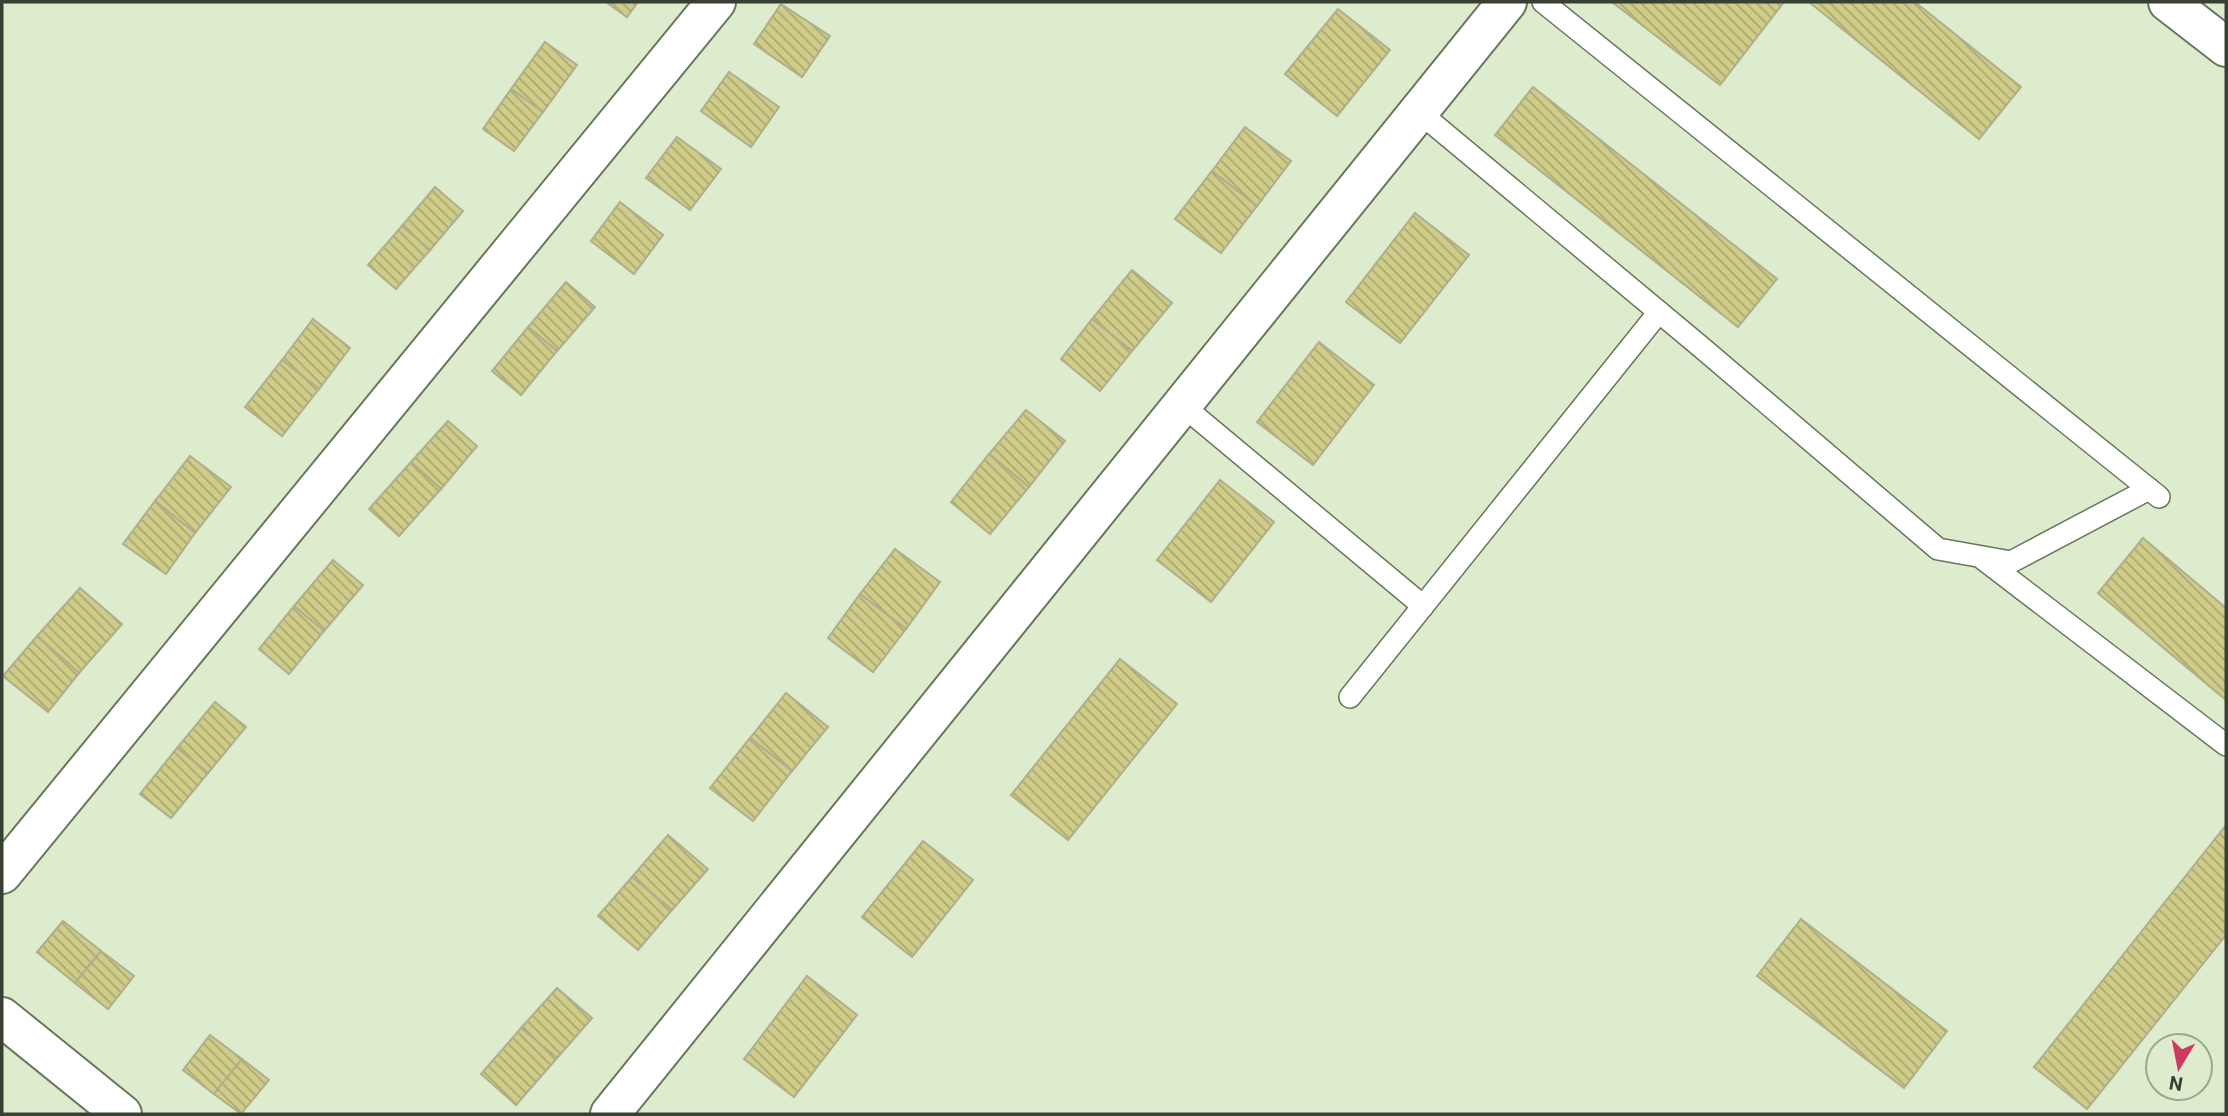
<svg xmlns="http://www.w3.org/2000/svg" width="2228" height="1116" font-family="Roboto,sans-serif">
<defs>
<pattern id="building-back-hatch" width="6" height="6" patternUnits="userSpaceOnUse" patternTransform="scale(1.75)"><rect width="6" height="6" fill="#d0cd89"/><path d="M-1 5l2 2M0 0l6 6M5-1l2 2" fill="none" stroke="#aaa871"/></pattern>
</defs>
<rect width="100%" height="100%" fill="#dceccd"/>
<g fill="url(#building-back-hatch)" stroke="#afae8e" stroke-width="2">
<polygon points="606,2 638,2 627,17"/>
<polygon points="1612,2 1784,2 1720,85"/>
<polygon points="1809,2 1915,2 2021,87 1979,139"/>
<polygon points="781,4 830,36 802,77 754,44"/>
<polygon points="1338,9 1390,50 1337,116 1285,74"/>
<polygon points="545,42 577,65 543,112 511,89"/>
<polygon points="729,72 779,107 751,147 701,111"/>
<polygon points="1533,87 1777,279 1738,327 1495,135"/>
<polygon points="511,89 543,112 514,151 483,129"/>
<polygon points="1245,127 1291,161 1257,206 1212,171"/>
<polygon points="677,137 721,169 690,210 646,178"/>
<polygon points="1212,171 1257,206 1221,253 1175,219"/>
<polygon points="435,187 463,211 430,250 402,226"/>
<polygon points="620,202 663,235 634,274 591,241"/>
<polygon points="1415,213 1469,255 1400,343 1346,302"/>
<polygon points="402,226 430,250 396,289 368,265"/>
<polygon points="1132,270 1172,303 1132,351 1092,319"/>
<polygon points="566,282 595,307 557,351 528,327"/>
<polygon points="313,319 350,348 319,389 282,360"/>
<polygon points="1092,319 1132,351 1100,391 1061,359"/>
<polygon points="528,327 557,351 521,395 492,371"/>
<polygon points="1319,342 1374,385 1313,465 1257,422"/>
<polygon points="282,360 319,389 282,436 245,407"/>
<polygon points="1026,410 1065,441 1029,487 989,454"/>
<polygon points="448,421 477,446 441,489 411,462"/>
<polygon points="989,454 1029,487 990,534 951,502"/>
<polygon points="190,456 231,487 195,533 155,501"/>
<polygon points="411,462 441,489 399,536 369,509"/>
<polygon points="1220,480 1274,522 1211,602 1157,560"/>
<polygon points="155,501 195,533 166,574 123,544"/>
<polygon points="2143,538 2226,608 2226,700 2098,593"/>
<polygon points="895,549 940,582 906,629 860,594"/>
<polygon points="333,560 363,585 324,631 294,606"/>
<polygon points="80,588 122,624 79,673 37,636"/>
<polygon points="860,594 906,629 873,672 828,638"/>
<polygon points="294,606 324,631 289,674 259,649"/>
<polygon points="37,636 79,673 48,712 3,676"/>
<polygon points="1120,659 1177,704 1068,840 1011,795"/>
<polygon points="786,693 828,727 792,771 750,738"/>
<polygon points="215,702 246,727 208,773 177,748"/>
<polygon points="750,738 792,771 753,821 710,788"/>
<polygon points="177,748 208,773 171,818 140,794"/>
<polygon points="2226,825 2226,935 2087,1109 2034,1067"/>
<polygon points="668,835 708,869 672,910 632,877"/>
<polygon points="923,841 973,880 912,957 862,917"/>
<polygon points="632,877 672,910 638,950 598,916"/>
<polygon points="1801,919 1947,1031 1904,1088 1757,976"/>
<polygon points="63,921 101,951 75,983 37,952"/>
<polygon points="101,951 134,976 108,1009 75,983"/>
<polygon points="807,976 857,1015 794,1097 744,1059"/>
<polygon points="557,988 592,1018 557,1058 521,1028"/>
<polygon points="521,1028 557,1058 516,1105 481,1074"/>
<polygon points="210,1035 242,1059 214,1094 183,1070"/>
<polygon points="242,1059 269,1080 241,1114 214,1094"/>
</g>
<g fill="none" stroke-linecap="round" stroke-linejoin="round">
<defs>
<g id="lane">
<polyline points="1543,2 2159,497"/>
<polyline points="1419,112 1701,347 1938,549 2011,562 2149,489"/>
<polyline points="1182,405 1423,606"/>
<polyline points="1983,559 2226,745"/>
<polyline points="1350,697 1659,312"/>
</g>
<g id="street">
<polyline points="2168,2 2226,47"/>
<polyline points="2,874 716,2"/>
<polyline points="2,1017 122,1114"/>
<polyline points="610,1114 1507,2"/>
</g>
</defs>
<use href="#lane" stroke="#69775c" stroke-width="24"/>
<use href="#street" stroke="#69775c" stroke-width="42"/>
<use href="#lane" stroke="#fff" stroke-width="21"/>
<use href="#street" stroke="#fff" stroke-width="38"/>
</g>
<rect width="2228" height="1116" fill="none" stroke="#383f33" stroke-width="7"/>
<g transform="translate(2179 1067) rotate(190)"><circle r="33" fill="#dceccd" stroke="#9aa78f" stroke-width="2"/>
<path d="M0-5L12 26L0 18L-12 26Z" fill="#ca3b5f"/>
<text y="-10" font-size="19" font-weight="bold" text-anchor="middle" fill="#383f33">N</text>
</g>
</svg>
